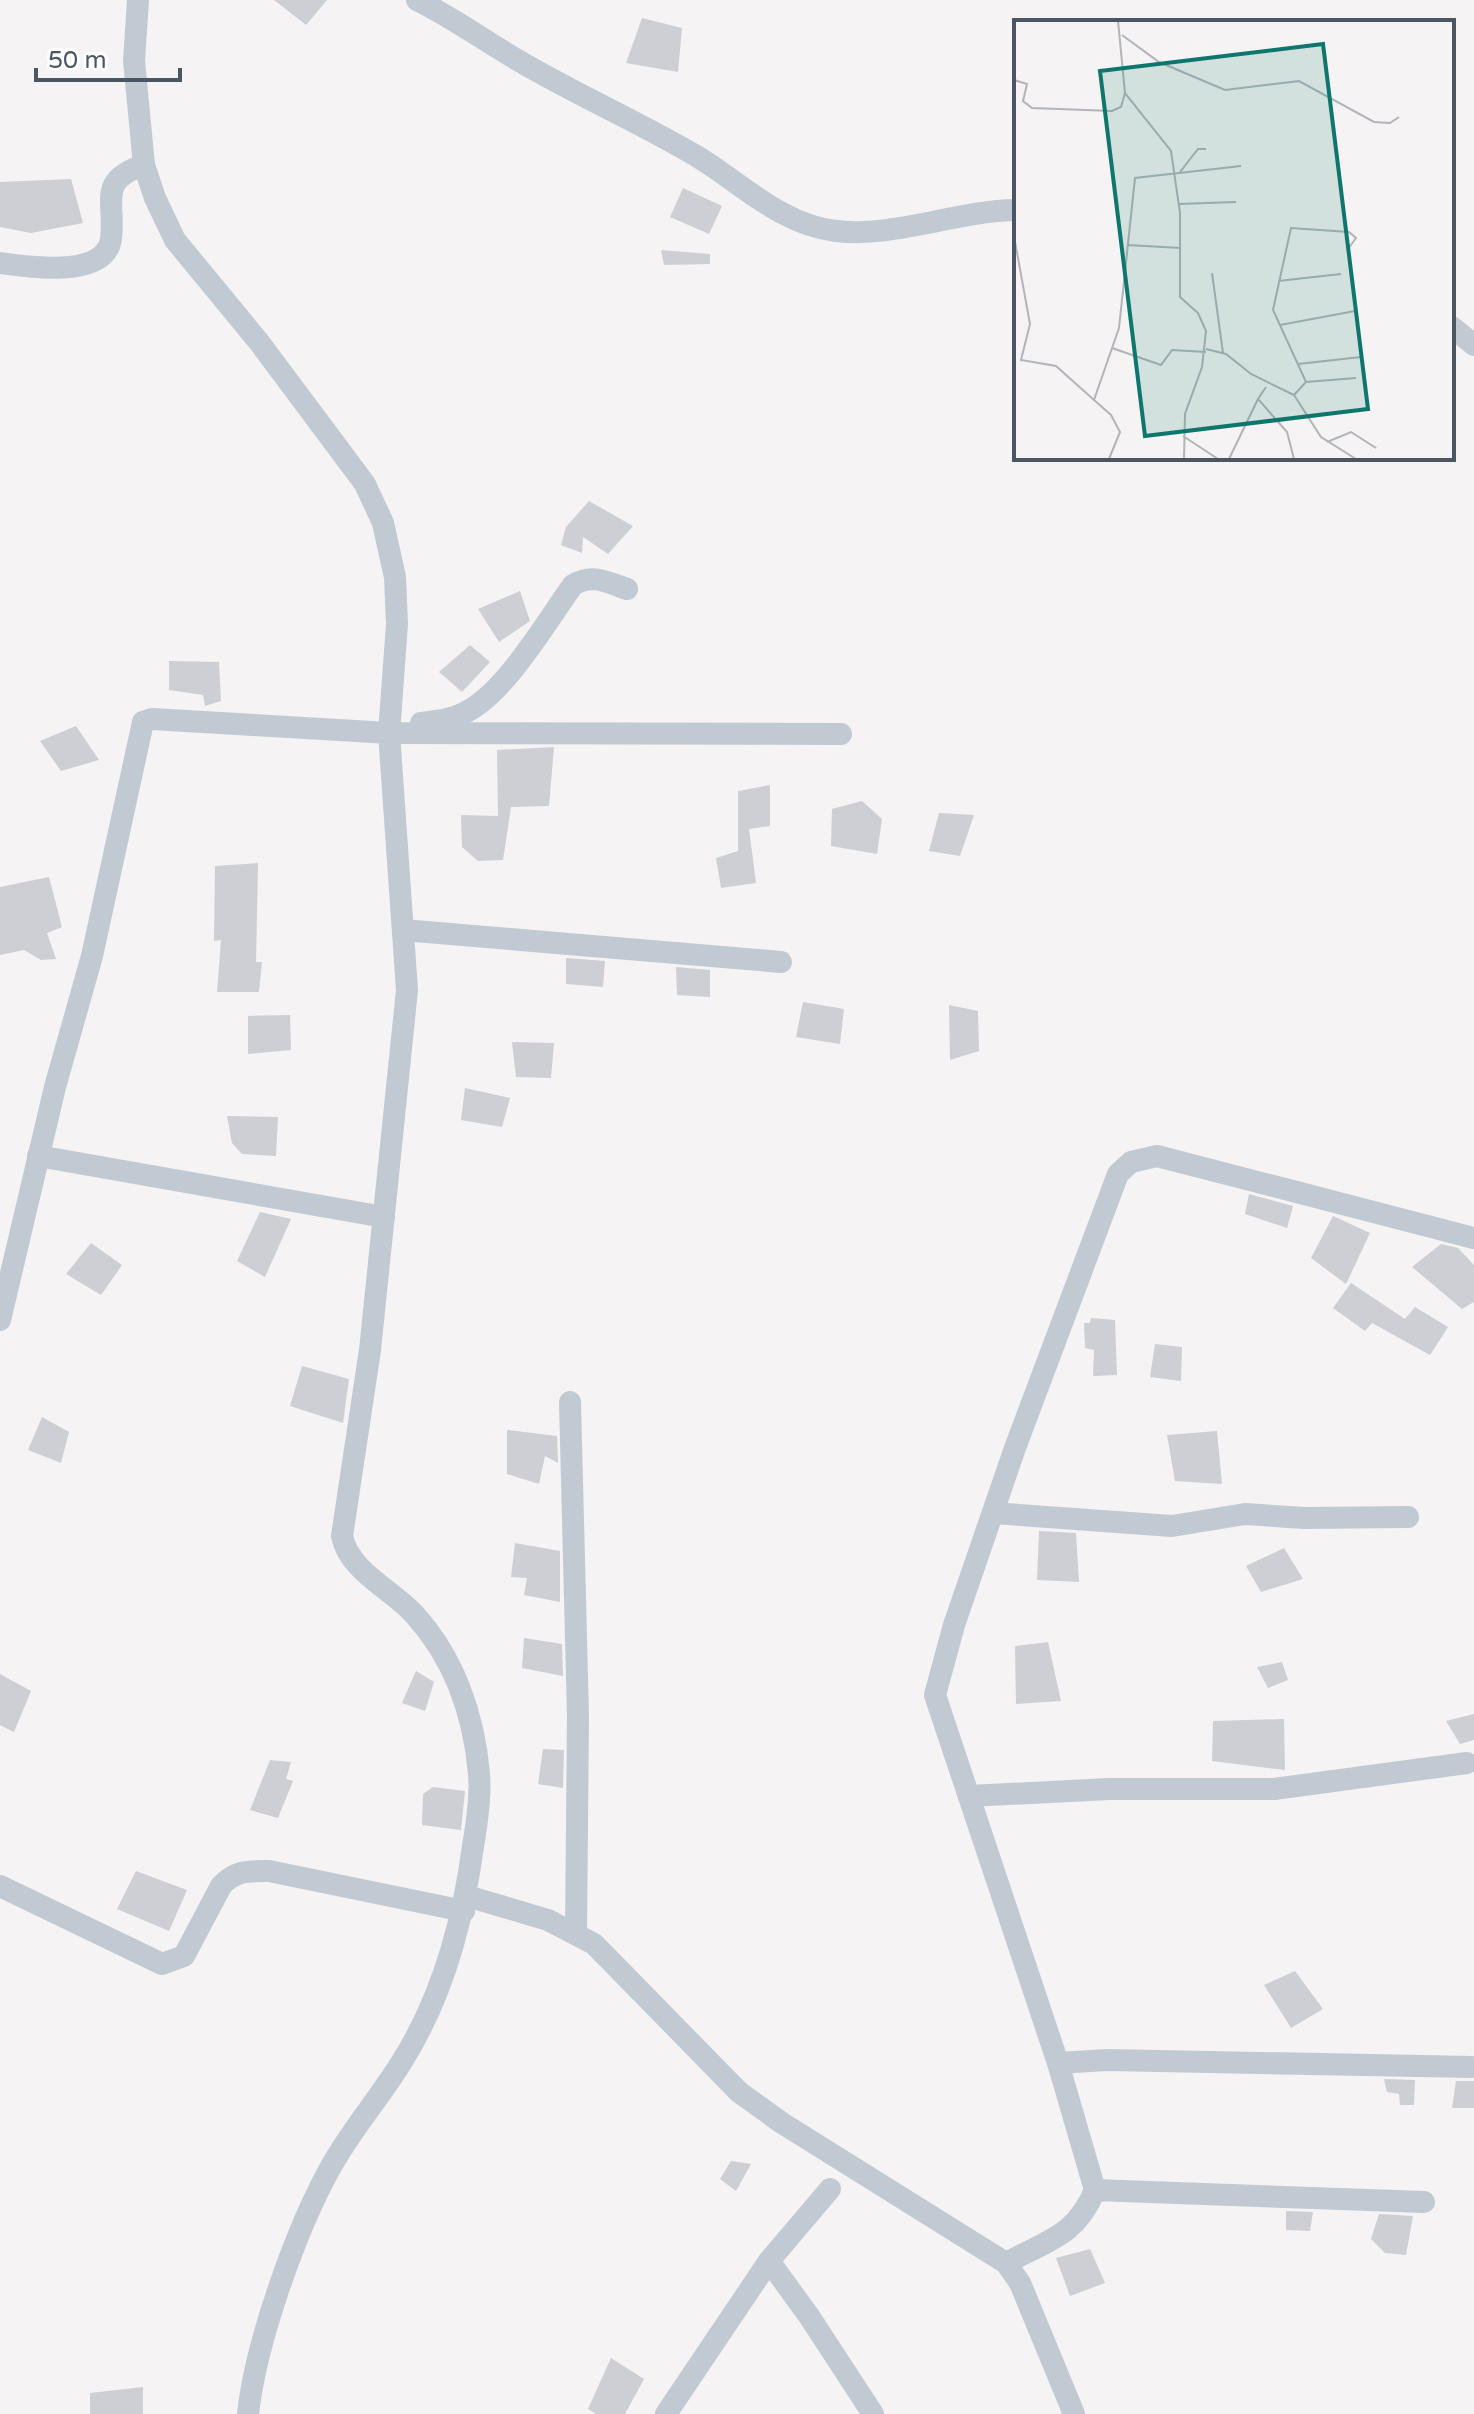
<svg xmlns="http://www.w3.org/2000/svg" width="1474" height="2414" font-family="'Varela Round',sans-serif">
<rect width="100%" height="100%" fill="#f5f3f3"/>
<g fill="#cdcfd5">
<polygon points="274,0 327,0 306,25"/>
<polygon points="642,18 682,28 678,72 626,63"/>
<polygon points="71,179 83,223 31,233 0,227 0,182"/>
<polygon points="683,188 722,206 709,234 670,217"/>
<polygon points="661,250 710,254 710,264 664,265"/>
<polygon points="589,501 633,526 608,554 583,537 582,553 561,545 566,527"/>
<polygon points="520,591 530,621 499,642 478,609"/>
<polygon points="470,645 490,662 462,692 439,672"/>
<polygon points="169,661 219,662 221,701 205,706 203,695 169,690"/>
<polygon points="76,726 99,760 61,771 40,741"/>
<polygon points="554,747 549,806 511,807 503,860 478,861 462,847 461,815 498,816 497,750"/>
<polygon points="770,785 770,826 749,829 756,883 721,888 716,858 738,851 738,791"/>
<polygon points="862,801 882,819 877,854 831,846 832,809"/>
<polygon points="939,813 974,815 960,856 929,851"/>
<polygon points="258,863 256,962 262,962 259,992 217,992 221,940 214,941 215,866"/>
<polygon points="49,877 62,927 47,933 56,959 41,960 24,950 0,955 0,887"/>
<polygon points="566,958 605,961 603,987 566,984"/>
<polygon points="676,967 710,970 710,997 677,995"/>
<polygon points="803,1002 844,1009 840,1044 796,1037"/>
<polygon points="949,1005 978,1011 979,1051 950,1060"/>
<polygon points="290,1015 291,1050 248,1054 248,1016"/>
<polygon points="512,1042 554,1043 551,1078 516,1077"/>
<polygon points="465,1088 510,1098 502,1127 461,1120"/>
<polygon points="227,1116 278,1117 276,1156 242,1154 232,1143"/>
<polygon points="1249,1194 1293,1206 1287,1228 1245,1214"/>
<polygon points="260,1212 291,1219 265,1277 237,1261"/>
<polygon points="1333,1216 1370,1233 1346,1284 1311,1258"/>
<polygon points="91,1243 122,1265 101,1295 66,1274"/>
<polygon points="1441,1244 1458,1248 1474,1265 1474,1302 1462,1309 1412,1267"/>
<polygon points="1351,1283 1405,1319 1415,1307 1448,1327 1430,1355 1372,1323 1365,1331 1333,1308"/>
<polygon points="1091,1318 1115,1320 1117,1375 1093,1376 1094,1350 1085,1348 1084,1323 1090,1323"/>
<polygon points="1155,1344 1182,1347 1181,1381 1150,1377"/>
<polygon points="302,1366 349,1379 343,1423 290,1406"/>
<polygon points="42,1417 69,1432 61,1463 28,1450"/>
<polygon points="507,1430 557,1436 558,1463 545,1456 539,1484 507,1474"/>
<polygon points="1217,1431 1222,1484 1175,1481 1167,1435"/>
<polygon points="1039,1531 1076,1533 1079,1582 1037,1580"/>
<polygon points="515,1543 560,1551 560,1602 524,1595 527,1578 511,1577"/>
<polygon points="1284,1548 1303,1579 1261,1592 1246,1566"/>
<polygon points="524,1638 562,1644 563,1676 522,1668"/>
<polygon points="1048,1642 1061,1701 1016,1704 1015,1646"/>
<polygon points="1282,1662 1288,1680 1268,1688 1257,1667"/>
<polygon points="416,1671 434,1682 425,1711 402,1703"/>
<polygon points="0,1674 31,1691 14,1732 0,1725"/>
<polygon points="1474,1714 1474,1740 1460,1744 1446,1721"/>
<polygon points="1284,1719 1285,1770 1212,1761 1213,1721"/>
<polygon points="543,1749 564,1750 563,1788 538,1784"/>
<polygon points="270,1760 291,1762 286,1779 293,1781 278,1818 250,1810"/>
<polygon points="433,1787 465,1791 461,1830 422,1825 423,1794"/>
<polygon points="136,1871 187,1890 169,1931 117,1909"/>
<polygon points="1295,1971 1323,2009 1291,2028 1264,1985"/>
<polygon points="1384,2079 1415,2080 1414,2105 1400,2105 1399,2094 1387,2092"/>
<polygon points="1456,2081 1474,2081 1474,2108 1452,2108"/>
<polygon points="731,2161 751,2164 736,2191 720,2179"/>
<polygon points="1286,2211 1313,2212 1310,2231 1286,2230"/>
<polygon points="1379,2214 1413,2216 1406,2255 1385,2253 1371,2239"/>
<polygon points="1090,2249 1105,2283 1070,2296 1056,2258"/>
<polygon points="611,2358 644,2379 625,2414 596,2414 588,2409"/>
<polygon points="143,2387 143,2414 90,2414 90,2393"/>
</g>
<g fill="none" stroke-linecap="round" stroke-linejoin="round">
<g stroke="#c1cad2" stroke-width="22">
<path d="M138 0 134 61 144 165 155 198 175 240 259 342 365 484 383 523 395 577 397 624 389 733 407 990 370 1350 342 1536C349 1571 391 1589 414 1614 454 1658 474 1715 479 1774 481 1797 477 1823 473 1846 463 1922 443 1997 401 2063 380 2097 353 2128 333 2163 297 2226 256 2341 248 2414"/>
<path d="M417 0C454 18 486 42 521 62 579 96 641 123 698 157 742 184 782 225 836 231 893 238 957 211 1016 210"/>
<path d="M0 263C27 267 105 279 111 239 116 202 96 181 144 165"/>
<polyline points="1452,327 1474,345"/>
<path d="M421 723C436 721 450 720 464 713 505 694 546 622 573 585 592 573 607 582 627 589"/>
<polyline points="403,930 781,962"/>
<polyline points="38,1156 384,1217"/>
<polyline points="0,1320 55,1087 92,956 143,722 152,719 389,733 841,734"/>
<polyline points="570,1402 578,1716 576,1933"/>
<polyline points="993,1513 1172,1526 1245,1514 1304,1518 1408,1517"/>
<polyline points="969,1796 1109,1789 1274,1789 1467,1763"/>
<path d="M0 1886 162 1964 184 1956 221 1886C235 1870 249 1871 269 1871L464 1911"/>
<polyline points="467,1896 548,1920 594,1944 739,2092 782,2123 1006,2263 1020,2283 1074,2414"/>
<polyline points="1058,2063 1107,2060 1472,2067"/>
<polyline points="830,2189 769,2261 809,2316 873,2414"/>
<polyline points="1095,2190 1058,2063 935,1695 954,1625 1015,1448 1118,1174 1131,1162 1157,1156 1474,1238"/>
<path d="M1006 2263C1048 2240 1076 2236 1095 2190L1424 2202"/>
<polyline points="666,2414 769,2261"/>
</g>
</g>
<g transform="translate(1014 20)">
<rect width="440" height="440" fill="#f5f3f3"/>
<path fill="none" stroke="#b1b4b9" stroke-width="2" d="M104 1 111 73 157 131 166 193V277L184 293 192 311 188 347 171 394 170 439M108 15 145 42 211 70 285 61 360 102 376 103 385 97M0 60 13 64 9 81 18 88 98 91 107 87 111 73M166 152 184 129H192M164 184 222 182M0 216 16 304 7 340 42 346 80 380M113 225 167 228M198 253 209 333M264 261 327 254M266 305 341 291M98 328 147 345 158 330 192 332M192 329 212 334 237 354 280 375 307 417 342 439M284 344 347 337M292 362 259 290 277 208 335 212 342 218 334 229M252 367 244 379 273 412 280 439M280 375 292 362 342 358M169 416 204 439M313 422 337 412 362 428M95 439 106 412 97 395 80 380 105 308 121 158 227 146M215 439 244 379"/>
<path fill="#0f766e" fill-opacity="0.15" stroke="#0f766e" stroke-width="4" d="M309 24 354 389 131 416 86 51Z"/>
<rect width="440" height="440" fill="none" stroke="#4a5661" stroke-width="4"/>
</g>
<path d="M36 68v12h144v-12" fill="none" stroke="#4a5661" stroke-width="4"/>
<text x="48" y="68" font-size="24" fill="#4a5661" stroke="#ffffff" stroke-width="6" paint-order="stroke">50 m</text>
</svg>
